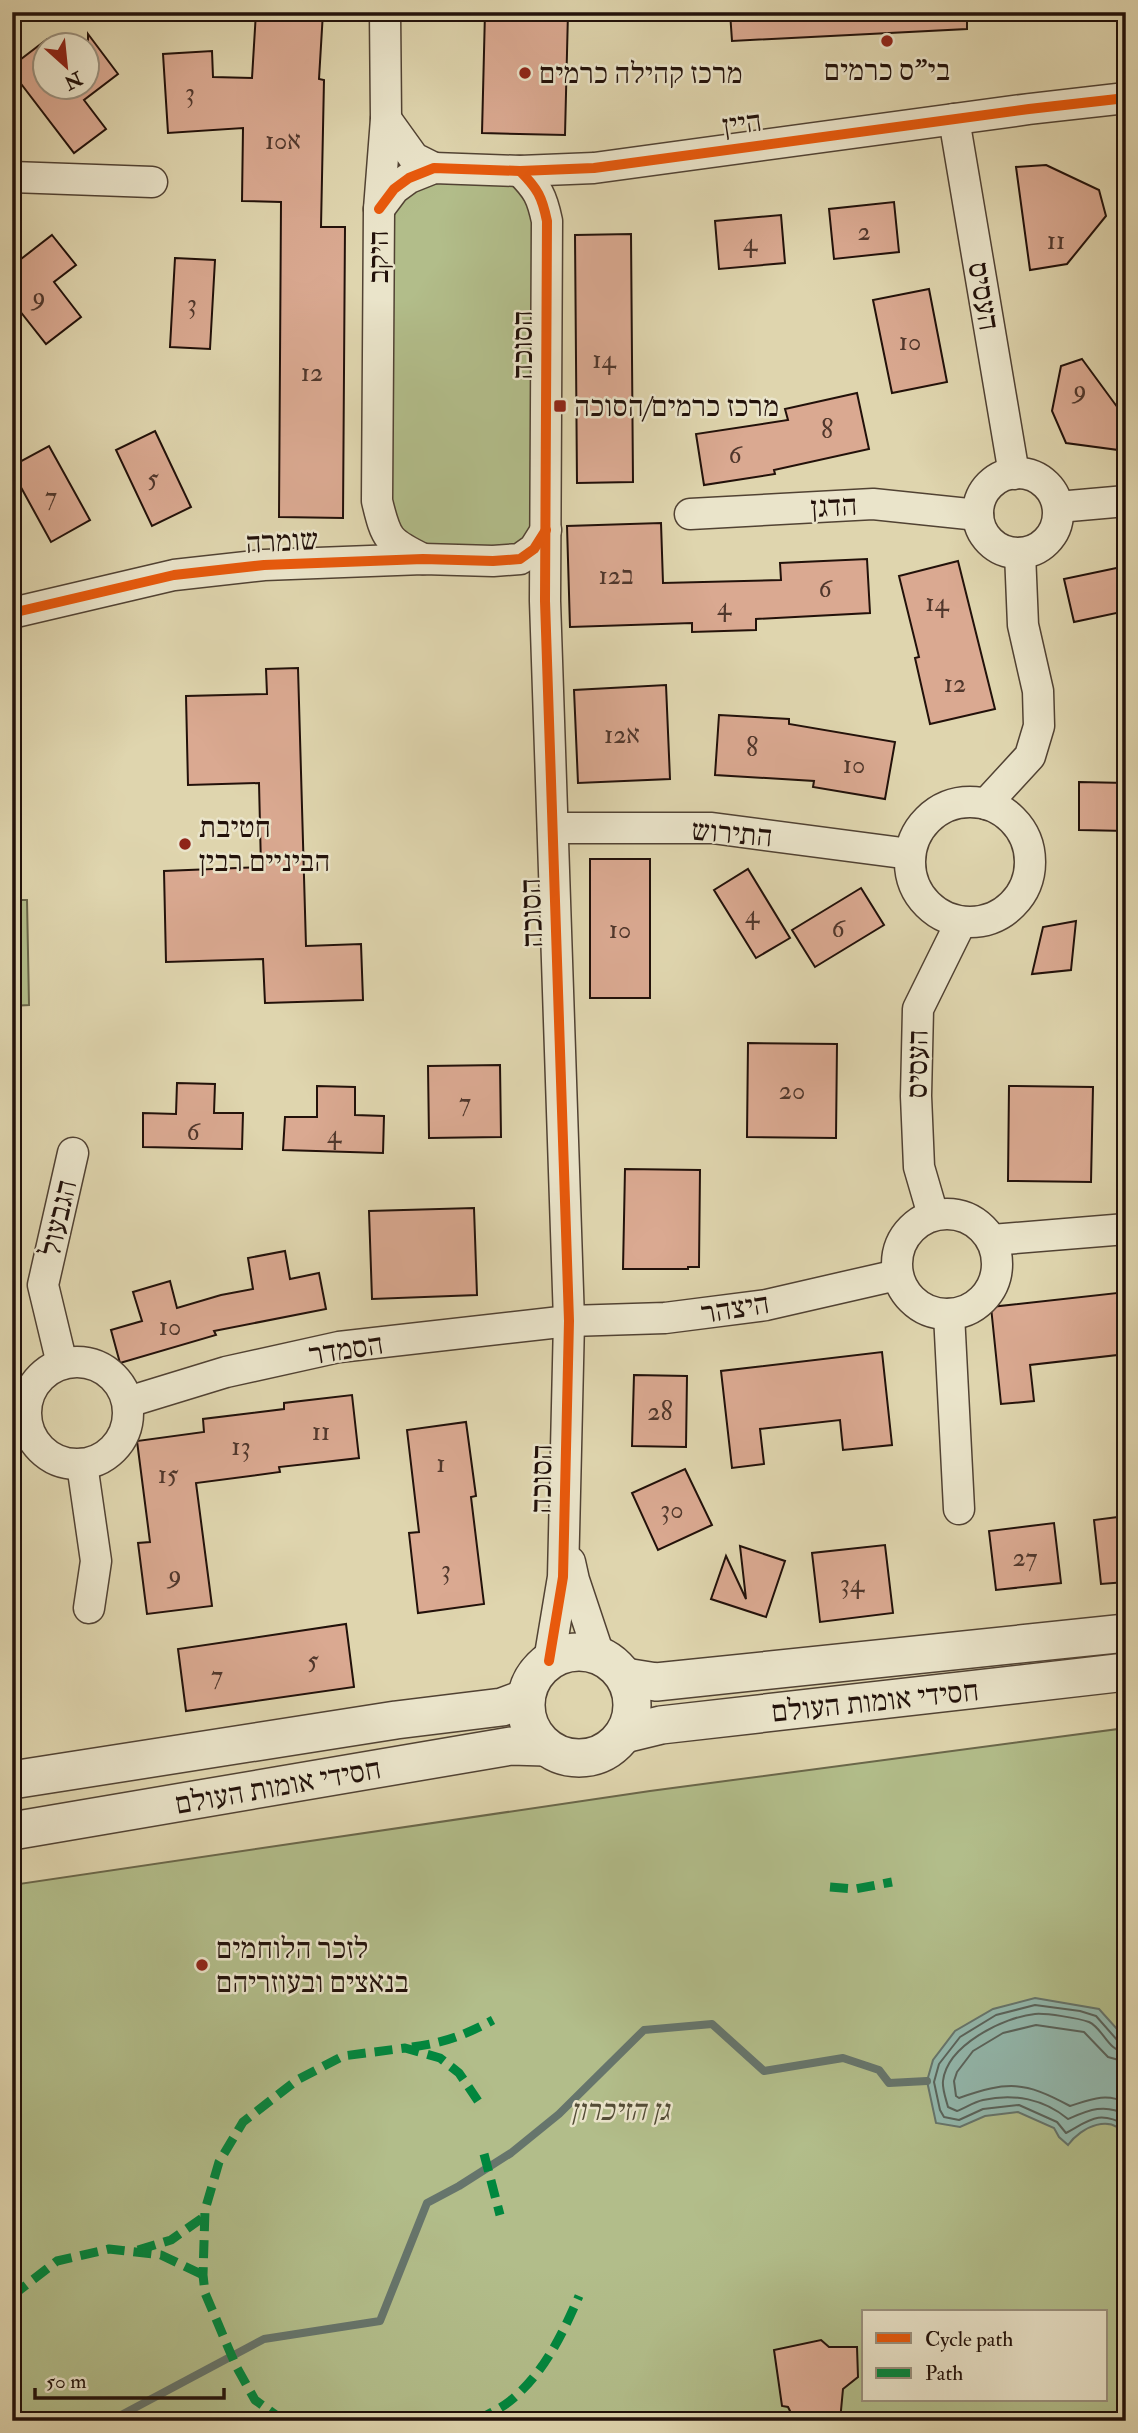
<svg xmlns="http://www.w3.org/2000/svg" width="1138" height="2433" font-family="'IM FELL Double Pica','Frank Ruhl Libre',serif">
<rect width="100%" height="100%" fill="#dfd5ae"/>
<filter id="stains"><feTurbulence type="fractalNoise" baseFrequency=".00286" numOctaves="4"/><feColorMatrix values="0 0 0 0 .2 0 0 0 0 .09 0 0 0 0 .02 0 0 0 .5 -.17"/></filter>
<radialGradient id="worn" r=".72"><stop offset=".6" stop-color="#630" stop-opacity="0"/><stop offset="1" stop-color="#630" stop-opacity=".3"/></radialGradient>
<g fill="#b2bd8a" stroke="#6a674a" stroke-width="2" fill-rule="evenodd">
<polygon points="409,178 534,185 534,549 423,559 384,530 394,189"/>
<polygon points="12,900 27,900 29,1005 12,1006"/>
<path d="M1126 1728V2411L1075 2421H12V1885L650 1791ZM863 2312H1105V2400H863Z"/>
</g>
<path fill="#93b8ad" stroke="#66756c" stroke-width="2" d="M1035 1998 1099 2009 1126 2039V2137C1112 2112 1081 2127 1068 2145L1059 2137 1054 2128 1018 2112 985 2116 960 2127 936 2123 927 2081 933 2060 955 2031 993 2009Z"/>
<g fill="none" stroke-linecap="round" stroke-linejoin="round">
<g stroke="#5a645c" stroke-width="2">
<path d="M1126 2043 1118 2041 1096 2016 1080 2011 1035 2005 996 2015 960 2037 939 2064 934 2082 940 2110 944 2117 959 2120 983 2109 1019 2105 1057 2122 1066 2133C1090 2120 1098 2110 1126 2125"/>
<path d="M1126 2052C1107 2051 1104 2029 1089 2022 1078 2018 1046 2013 1035 2014 1004 2017 947 2045 943 2081 942 2089 946 2099 948 2107L957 2111C965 2108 974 2102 983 2100 1014 2093 1044 2099 1068 2119 1089 2110 1105 2103 1126 2115"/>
<path d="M1126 2062 1108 2057 1084 2032 1036 2025 1003 2033 973 2051 957 2072 954 2081 956 2096 959 2098C1008 2081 1024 2081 1070 2106 1089 2100 1106 2092 1126 2103"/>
</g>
<polyline stroke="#66756c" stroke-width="8" points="110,2421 264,2339 380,2321 427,2203 459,2186 511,2153 559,2114 644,2030 712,2024 764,2071 843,2058 879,2070 889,2083 927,2081"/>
</g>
<g fill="#daa991" stroke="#22110a" stroke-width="2">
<polygon points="256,12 323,12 319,79 324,80 321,227 345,227 343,518 279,517 281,202 242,201 243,128 168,133 163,54 212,51 213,77 252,78"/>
<polygon points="485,12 568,12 565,135 482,133"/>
<polygon points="730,12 967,12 967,29 732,41"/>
<polygon points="88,34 118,74 84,100 106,129 74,153 12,72 12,66 46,40 46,88 88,88"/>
<polygon points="1046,165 1099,190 1106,216 1067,264 1030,270 1016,167"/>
<polygon points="894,202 899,252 834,259 829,209"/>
<polygon points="781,215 785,263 719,269 715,221"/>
<polygon points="631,234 633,482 577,483 575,235"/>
<polygon points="52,235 76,265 54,282 81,317 46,344 12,301 12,266"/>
<polygon points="175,258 215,260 210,349 170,347"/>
<polygon points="929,289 947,382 892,393 873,300"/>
<polygon points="1082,359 1126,419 1126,451 1066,443 1052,411 1061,366"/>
<polygon points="857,393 869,449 774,470 775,474 704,485 696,434 788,420 785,409"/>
<polygon points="155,431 191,507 152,526 116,450"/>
<polygon points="49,446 90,520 51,542 12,471 12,466"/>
<polygon points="661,523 663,583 781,580 780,563 867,559 870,613 756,619 756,630 692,632 692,623 570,627 567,526"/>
<polygon points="958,561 995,709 930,724 915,658 919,657 899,576"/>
<polygon points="1126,566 1126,611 1074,622 1064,579"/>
<polygon points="298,668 306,946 361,944 363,1000 265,1003 263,959 166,962 164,871 261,867 259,783 188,785 186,696 267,694 266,669"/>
<polygon points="666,685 670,779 578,783 574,690"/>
<polygon points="719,715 789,719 789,724 895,742 885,799 813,787 814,781 715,775"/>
<polygon points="1079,782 1126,783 1126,831 1079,830"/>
<rect x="590" y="859" width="60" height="139"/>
<polygon points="748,869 790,938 756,958 714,890"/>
<polygon points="861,888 884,925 815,967 792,930"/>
<polygon points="1076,921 1071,970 1032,974 1043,927"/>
<polygon points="748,1043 837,1044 836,1138 747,1137"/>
<polygon points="500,1065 501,1137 429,1138 428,1066"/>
<polygon points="177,1083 215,1084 214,1113 243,1113 242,1149 143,1147 143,1113 176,1114"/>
<polygon points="317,1086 355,1087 355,1115 384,1116 383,1153 283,1150 285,1117 317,1117"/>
<polygon points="1009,1086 1093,1087 1091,1182 1008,1181"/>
<polygon points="625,1169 700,1170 699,1267 688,1267 688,1269 623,1269"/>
<polygon points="474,1208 477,1295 372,1299 369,1211"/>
<polygon points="285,1251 290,1279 319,1273 326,1309 214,1331 216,1335 120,1363 111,1330 142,1321 133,1292 170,1281 177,1308 221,1295 253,1289 248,1258"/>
<polygon points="1126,1292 1126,1354 1030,1365 1034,1401 1001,1404 991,1307"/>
<polygon points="882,1352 892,1445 843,1450 840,1420 760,1429 764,1464 732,1468 721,1371"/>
<polygon points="634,1375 687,1376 686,1447 632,1446"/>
<polygon points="352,1395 359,1458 279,1467 280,1472 196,1483 212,1606 147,1614 138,1543 150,1542 137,1441 204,1432 203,1419 284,1409 284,1403"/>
<polygon points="466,1422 476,1496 471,1497 484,1604 418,1613 409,1533 419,1532 407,1430"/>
<polygon points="685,1469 712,1525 658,1550 632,1493"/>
<polygon points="1126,1516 1126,1582 1101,1584 1094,1520"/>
<polygon points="1054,1523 1061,1583 996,1590 989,1531"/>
<polygon points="885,1545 893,1613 820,1622 812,1553"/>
<polygon points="740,1546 785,1561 766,1617 711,1599 726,1556 746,1599"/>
<polygon points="346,1624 354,1687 186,1711 178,1649"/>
<polygon points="821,2340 829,2347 857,2347 858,2377 843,2389 840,2421 795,2421 788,2407 782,2406 774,2350"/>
</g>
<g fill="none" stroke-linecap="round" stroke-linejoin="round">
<defs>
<g id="minor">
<path d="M385 12 386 119 379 209 377 501C386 539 388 542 423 559"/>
<polyline points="386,119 414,158 434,168"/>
<polyline points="954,119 1014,474"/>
<path d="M520 171C538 189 542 197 547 221L545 601 569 1321 563 1577 549 1661"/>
<polyline points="12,177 152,182"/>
<polyline points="379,209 394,189 409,178 434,168 520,171 594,168 1029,109 1126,98"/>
<circle cx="1018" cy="513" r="40"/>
<polyline points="1058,507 1126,501"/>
<polyline points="690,514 873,504 978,515"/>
<polyline points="12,613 174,575 264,565 423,559 493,561 520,559 534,549 546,530"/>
<circle cx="970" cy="862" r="60"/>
<polyline points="986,804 1030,756 1039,726 1038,691 1023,625 1020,553"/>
<polyline points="553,828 712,828 910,854"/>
<circle cx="947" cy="1264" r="50"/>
<polyline points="933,1215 919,1167 916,1096 918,1009 961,922"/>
<polyline points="992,1240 1126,1229"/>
<polyline points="949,1314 959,1509"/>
<circle cx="77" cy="1413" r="51"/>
<polyline points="62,1364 43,1285 73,1153"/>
<polyline points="128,1402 226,1372 339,1347 569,1321 665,1318 766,1305 897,1275"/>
<polyline points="82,1464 96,1561 89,1608"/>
<polyline points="570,1562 574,1580 599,1655"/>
</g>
<g id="tertiary">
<circle cx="579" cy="1705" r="53"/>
<polyline points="625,1677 656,1682 1126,1633"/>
<polyline points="624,1734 661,1725 1126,1672"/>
<polyline points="12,1780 396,1720 502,1707 526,1698"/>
<polyline points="12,1831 511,1746 545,1747"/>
</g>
</defs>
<use href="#minor" stroke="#514233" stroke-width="33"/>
<use href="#tertiary" stroke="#514233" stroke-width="40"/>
<use href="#minor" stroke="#eae4ca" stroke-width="30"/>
<use href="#tertiary" stroke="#eae4ca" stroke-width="37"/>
<g stroke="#00873e" stroke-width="9" stroke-dasharray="18 9" stroke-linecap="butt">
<polyline points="830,1887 855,1889 892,1882"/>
<path d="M412 2047C444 2043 465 2035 493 2020"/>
<polyline points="484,2154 500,2215"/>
<polyline points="138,2250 171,2240 205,2216"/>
<polyline points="12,2296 57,2261 109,2249 161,2255 203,2275"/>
<polyline points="284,2421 255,2400 236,2366 205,2293 203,2275 205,2210 219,2162 243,2122 297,2080 343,2056 405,2048 440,2058 459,2073 478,2101"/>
<path d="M477 2421C487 2414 500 2409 510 2401 544 2373 562 2335 579 2296"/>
</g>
<defs>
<g id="cycleway">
<path d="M520 171C538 189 542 197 547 221L545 601 569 1321 563 1577 549 1661"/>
<polyline points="379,209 394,189 409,178 434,168 520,171 594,168 1029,109 1126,98"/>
<polyline points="12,613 174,575 264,565 423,559 493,561 520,559 534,549 546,530"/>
</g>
</defs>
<use href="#cycleway" stroke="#eae4ca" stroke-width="15"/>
<use href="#cycleway" stroke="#e8590c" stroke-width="10"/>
</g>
<g fill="#8f2418" stroke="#eae4ca" stroke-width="2.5">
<circle cx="887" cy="41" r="7"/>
<circle cx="525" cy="73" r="7"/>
<rect x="553" y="399" width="14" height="14" rx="3.5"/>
<circle cx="185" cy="844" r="7"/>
<circle cx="202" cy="1965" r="7"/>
</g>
<g text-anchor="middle" stroke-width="5" stroke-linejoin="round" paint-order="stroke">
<g font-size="26" fill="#50372c">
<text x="190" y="101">3</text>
<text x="283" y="149">10א</text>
<text x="864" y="240">2</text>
<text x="1056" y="249">11</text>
<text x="750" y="251">4</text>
<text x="39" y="305">9</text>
<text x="192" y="312">3</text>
<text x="910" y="350">10</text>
<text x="604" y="368">14</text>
<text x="312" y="381">12</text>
<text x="1080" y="398">9</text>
<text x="827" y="438">8</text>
<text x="735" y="463">6</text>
<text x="153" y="487">5</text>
<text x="51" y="505">7</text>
<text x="616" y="584">12ב</text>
<text x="825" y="597">6</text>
<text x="937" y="611">14</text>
<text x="724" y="615">4</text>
<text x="955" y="692">12</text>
<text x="622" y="743">12א</text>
<text x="752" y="756">8</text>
<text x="854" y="773">10</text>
<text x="752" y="923">4</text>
<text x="838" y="937">6</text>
<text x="620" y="938">10</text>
<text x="792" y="1099">20</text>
<text x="465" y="1111">7</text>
<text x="193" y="1140">6</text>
<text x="334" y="1143">4</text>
<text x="170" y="1335">10</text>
<text x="660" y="1420">28</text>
<text x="321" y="1440">11</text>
<text x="241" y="1455">13</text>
<text x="441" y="1472">1</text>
<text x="168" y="1483">15</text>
<text x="672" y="1518">30</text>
<text x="1025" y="1566">27</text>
<text x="446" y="1578">3</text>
<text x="175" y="1583">9</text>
<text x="852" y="1592">34</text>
<text x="313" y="1669">5</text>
<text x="217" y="1684">7</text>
</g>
<g font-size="30" fill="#22110a" stroke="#eae4ca" text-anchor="start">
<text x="887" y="80" text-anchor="middle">בי"ס כרמים</text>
<text x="539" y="83">מרכז קהילה כרמים</text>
<text x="574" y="416">מרכז כרמים/הסוכה</text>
<text x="199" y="837">חטיבת<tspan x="199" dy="34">הביניים רבין</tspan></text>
<text x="216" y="1958">לזכר הלוחמים<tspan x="216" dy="34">בנאצים ובעוזריהם</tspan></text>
</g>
<g font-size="30" fill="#22110a" stroke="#eae4ca">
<text transform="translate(742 123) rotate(-8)" y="10">היין</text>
<text transform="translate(378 257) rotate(-90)" y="10">היקב</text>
<text transform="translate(984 296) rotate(80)" y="10">העסיס</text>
<text transform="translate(522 345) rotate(-90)" y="10">הסוכה</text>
<text transform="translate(834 506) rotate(-3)" y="10">הדגן</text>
<text transform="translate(282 541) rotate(-3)" y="10">שומרה</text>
<text transform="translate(732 833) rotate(5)" y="10">התירוש</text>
<text transform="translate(531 913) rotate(-92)" y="10">הסוכה</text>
<text transform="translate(917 1064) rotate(-89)" y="10">העסיס</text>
<text transform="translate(58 1218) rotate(-77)" y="10">הגבעול</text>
<text transform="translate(735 1308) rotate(-9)" y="10">היצהר</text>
<text transform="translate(346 1349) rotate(-9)" y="10">הסמדר</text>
<text transform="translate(541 1479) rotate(-89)" y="10">הסוכה</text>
<text transform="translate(875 1701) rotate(-6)" y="10">חסידי אומות העולם</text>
<text transform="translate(278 1786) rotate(-10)" y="10">חסידי אומות העולם</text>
</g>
<g font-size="30" font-style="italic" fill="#544d37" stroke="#eae4ca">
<text x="620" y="2120">גן הזיכרון</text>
</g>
</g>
<rect width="1138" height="2433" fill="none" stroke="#dfd5ae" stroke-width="42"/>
<rect x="14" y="14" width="1110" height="2405" fill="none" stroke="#22110a" stroke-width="3.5"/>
<rect x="21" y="21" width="1096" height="2391" fill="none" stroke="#22110a" stroke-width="2"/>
<rect x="862" y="2310" width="245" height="91" fill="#eae4ca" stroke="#9a907d" stroke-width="2"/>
<rect x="876" y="2333" width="35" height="10" fill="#e8590c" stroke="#9a907d" stroke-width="2"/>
<text x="925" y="2346" font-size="21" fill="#22110a">Cycle path</text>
<rect x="876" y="2368" width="35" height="10" fill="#00873e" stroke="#9a907d" stroke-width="2"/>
<text x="925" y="2380" font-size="21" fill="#22110a">Path</text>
<g transform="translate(66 66) rotate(153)"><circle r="33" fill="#eae4ca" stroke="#9a907d" stroke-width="2"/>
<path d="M0-5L12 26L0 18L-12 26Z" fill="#8f2418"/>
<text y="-10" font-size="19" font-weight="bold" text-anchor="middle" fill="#22110a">N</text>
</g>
<path d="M35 2388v10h189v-10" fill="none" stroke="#22110a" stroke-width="3.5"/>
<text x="46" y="2388" font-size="21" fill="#22110a" stroke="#eae4ca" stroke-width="5" paint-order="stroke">50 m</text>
<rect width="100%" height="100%" filter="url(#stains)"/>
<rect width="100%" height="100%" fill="url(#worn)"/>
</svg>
